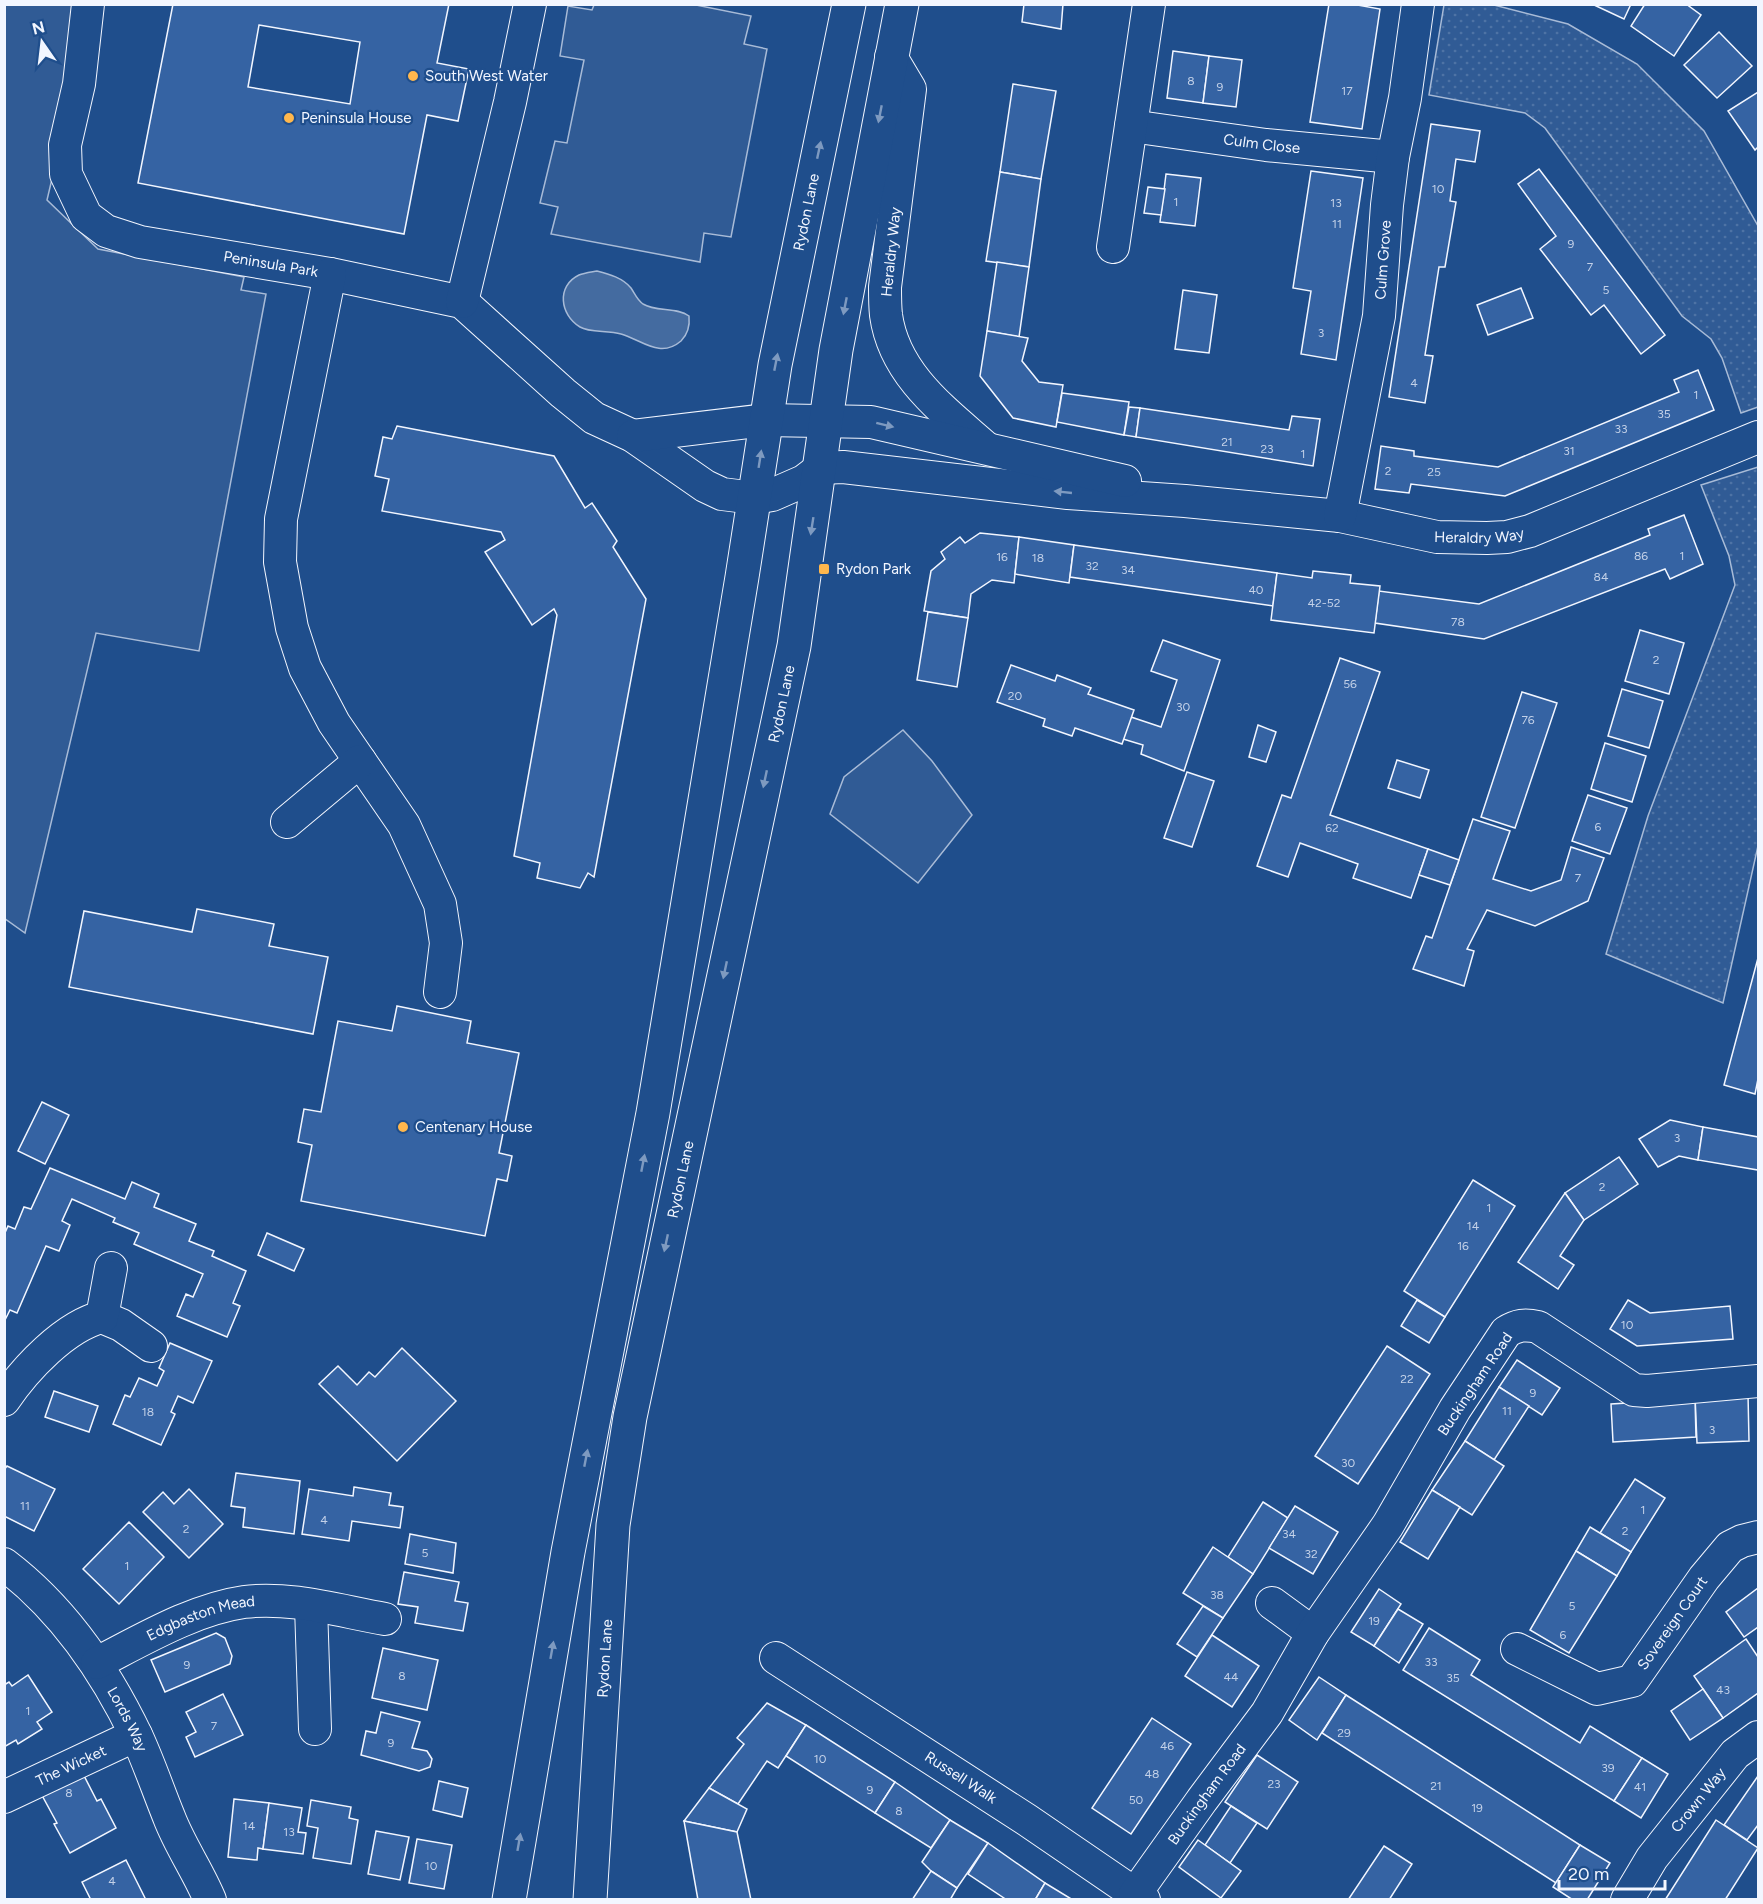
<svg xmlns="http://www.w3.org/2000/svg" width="1763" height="1904" font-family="Figtree,sans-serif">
<defs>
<pattern id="green-dots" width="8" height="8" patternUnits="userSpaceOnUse" patternTransform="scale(1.5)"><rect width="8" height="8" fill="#305b95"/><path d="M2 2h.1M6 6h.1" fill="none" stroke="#4e73a5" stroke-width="1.8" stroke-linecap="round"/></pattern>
</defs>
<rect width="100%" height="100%" fill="#1f4e8c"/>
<g fill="url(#green-dots)" stroke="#a8bbd7" stroke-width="1.5">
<polygon points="1444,5 1494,5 1568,24 1637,64 1704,131 1758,226 1758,407 1741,413 1722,358 1711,339 1682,316 1545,128 1525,113 1429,95"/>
<polygon points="1758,467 1758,846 1723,1003 1606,954 1648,816 1735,585 1729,556 1701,485"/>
</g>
<g fill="#305b95" stroke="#a8bbd7" stroke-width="1.5">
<polygon points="4,5 93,5 47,200 98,249 244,277 241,290 266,294 199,651 96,633 25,933 4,918"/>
<polygon points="594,5 696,5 751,16 744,44 767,49 731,237 704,233 700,262 551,234 558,207 540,203 555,141 567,143 584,60 560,56 568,6 592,10"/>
<polygon points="903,730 932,761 972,815 918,883 830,814 844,777"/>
</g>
<path fill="#446ba0" stroke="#a8bbd7" stroke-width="1.5" d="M597 271C609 274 623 278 631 288 635 294 637 300 643 304 656 312 677 307 689 316 690 326 688 334 681 341 660 359 642 340 621 334 608 330 590 333 580 327 560 315 556 286 579 275 584 273 592 272 597 271Z"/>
<g fill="#3563a3" stroke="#f2f6ff" stroke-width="1.5" fill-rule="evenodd">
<path d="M173 4H449L437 63 469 69 458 121 427 115 404 234 138 183ZM259 25 360 42 350 104 248 87Z"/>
<polygon points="1024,4 1063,4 1061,29 1022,22"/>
<polygon points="1329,4 1352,4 1380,9 1362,129 1310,122"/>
<polygon points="1592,4 1631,4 1624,19"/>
<polygon points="1645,4 1686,4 1701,15 1674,56 1631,26"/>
<polygon points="1719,32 1752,66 1717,98 1684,65"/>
<polygon points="1173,51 1209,56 1203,103 1167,98"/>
<polygon points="1209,56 1242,60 1236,107 1203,103"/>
<polygon points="1013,84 1056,91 1041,179 1000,172"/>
<polygon points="1758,92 1758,147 1755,150 1728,111"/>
<polygon points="1431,124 1480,131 1475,162 1456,159 1450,201 1456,202 1445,267 1439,267 1425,355 1433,356 1425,403 1389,397"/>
<polygon points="1539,169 1665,335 1641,354 1604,305 1591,315 1540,249 1556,236 1518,184"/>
<polygon points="1311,171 1363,178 1336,360 1301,354 1311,291 1293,288"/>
<polygon points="1000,172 1041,179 1029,267 986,261"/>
<polygon points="1166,174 1201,178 1195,226 1160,222"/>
<polygon points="1148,187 1165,189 1161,215 1144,213"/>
<polygon points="997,262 1029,267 1019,337 987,331"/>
<polygon points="1521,288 1533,318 1488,335 1477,305"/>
<polygon points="1183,290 1217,295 1209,353 1175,349"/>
<polygon points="987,331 1028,338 1022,361 1039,382 1063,385 1056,427 1013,418 980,376"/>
<polygon points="1698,370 1714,410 1505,496 1411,484 1409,493 1375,489 1381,446 1414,451 1414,456 1498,467 1679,392 1674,380"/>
<polygon points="1062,393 1129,402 1124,435 1057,422"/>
<polygon points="1129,407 1140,408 1136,437 1124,435"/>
<polygon points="1140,408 1289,430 1292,416 1320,419 1313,466 1136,437"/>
<polygon points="397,426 554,456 585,508 592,503 617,541 613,547 646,599 594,877 588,873 580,888 537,878 540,863 514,856 557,615 554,609 532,625 485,552 505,540 501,532 382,511 389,479 375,476 383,437 392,439"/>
<polygon points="1684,515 1703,564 1670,579 1665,569 1484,639 1375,623 1379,591 1479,604 1650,535 1648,529"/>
<polygon points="980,533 1019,537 1014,583 992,580 971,594 968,618 924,611 931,571 945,559 941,552 960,537 965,543"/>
<polygon points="1019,537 1074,545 1069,583 1015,574"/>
<polygon points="1074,545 1277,573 1273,606 1070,577"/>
<polygon points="1313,571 1351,575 1350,583 1380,586 1374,633 1271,620 1277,573 1312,578"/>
<polygon points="928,612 968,618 957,687 917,680"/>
<polygon points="1640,630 1684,643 1669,694 1625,681"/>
<polygon points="1163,640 1220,660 1184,771 1141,754 1143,745 1123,739 1131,717 1161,727 1177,680 1151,671"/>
<polygon points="1340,658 1380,672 1330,815 1428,849 1411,898 1353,878 1358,864 1300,843 1288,877 1257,866 1282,795 1291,798"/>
<polygon points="1011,665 1055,681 1057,675 1091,688 1088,694 1134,710 1122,744 1075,728 1072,736 1043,726 1045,719 997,702"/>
<polygon points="1622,689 1663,701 1649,748 1608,736"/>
<polygon points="1522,692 1557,703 1515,828 1481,817"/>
<polygon points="1258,725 1276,732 1266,762 1249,757"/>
<polygon points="1605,743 1646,756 1632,802 1591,789"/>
<polygon points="1397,760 1429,770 1420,798 1388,788"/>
<polygon points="1187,772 1214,781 1192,847 1164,838"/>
<polygon points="1588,795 1627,808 1610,854 1572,841"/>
<polygon points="1473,819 1510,831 1493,879 1531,891 1561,880 1571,847 1604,858 1588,901 1535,926 1487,910 1467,949 1474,951 1464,986 1413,969 1426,936 1432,938"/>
<polygon points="1428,849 1459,860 1450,885 1419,875"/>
<polygon points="197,909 274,924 269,946 328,957 313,1034 69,987 84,911 192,932"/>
<polygon points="1758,958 1758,1079 1755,1094 1724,1085"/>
<polygon points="397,1006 471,1021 467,1043 519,1053 499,1153 512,1156 507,1181 497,1179 485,1236 301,1201 312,1145 298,1142 304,1109 321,1112 338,1021 392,1031"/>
<polygon points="42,1102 69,1115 45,1164 18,1151"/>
<polygon points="1670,1120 1703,1127 1698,1160 1679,1156 1658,1167 1639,1139"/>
<polygon points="1703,1127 1758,1137 1758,1170 1698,1160"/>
<polygon points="1619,1157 1638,1184 1584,1220 1565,1193"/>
<polygon points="50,1168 125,1199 132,1182 159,1194 154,1207 196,1224 189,1241 214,1251 212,1256 246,1271 233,1303 240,1306 227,1337 177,1316 186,1294 193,1297 203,1274 134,1244 139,1233 113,1222 115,1218 72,1199 62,1221 70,1225 59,1251 46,1246 17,1313 10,1310 4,1322 4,1235 8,1226 15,1229 24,1207 31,1209"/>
<polygon points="1473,1180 1515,1206 1445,1317 1404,1291"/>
<polygon points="1565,1193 1584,1220 1560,1256 1574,1265 1558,1289 1518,1262"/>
<polygon points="267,1233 304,1249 294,1271 258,1255"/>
<polygon points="1417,1300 1445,1317 1429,1343 1401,1326"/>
<polygon points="1628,1300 1650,1313 1730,1306 1733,1339 1637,1346 1610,1329"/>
<polygon points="170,1343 212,1361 193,1403 178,1396 171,1412 175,1414 161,1445 113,1424 125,1395 130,1397 139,1378 157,1386 164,1371 159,1368"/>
<polygon points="1387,1346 1430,1374 1358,1484 1315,1456"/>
<polygon points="402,1348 456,1401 397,1461 319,1384 338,1366 357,1385 369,1372 375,1377"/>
<polygon points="1517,1360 1560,1388 1542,1415 1499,1387"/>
<polygon points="1499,1387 1529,1406 1494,1460 1465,1441"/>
<polygon points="54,1391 98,1406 89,1432 45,1417"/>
<polygon points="1748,1394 1749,1441 1697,1443 1695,1396"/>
<polygon points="1695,1399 1696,1437 1613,1442 1611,1404"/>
<polygon points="1465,1441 1504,1466 1472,1515 1432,1490"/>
<polygon points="7,1466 55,1489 34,1531 4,1516 4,1470"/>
<polygon points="236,1473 300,1481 294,1534 243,1527 245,1508 231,1506"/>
<polygon points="1635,1479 1665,1498 1631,1552 1600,1533"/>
<polygon points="354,1487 391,1493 389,1505 403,1507 400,1528 352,1521 349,1541 302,1534 309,1489 353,1496"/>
<polygon points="189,1489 223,1524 189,1558 143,1512 163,1492 174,1504"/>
<polygon points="1432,1490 1460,1507 1428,1559 1400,1542"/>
<polygon points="1263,1502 1288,1518 1253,1574 1228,1557"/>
<polygon points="1295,1506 1338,1532 1313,1574 1269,1548"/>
<polygon points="129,1522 164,1557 119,1604 83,1569"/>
<polygon points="1590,1527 1631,1552 1617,1576 1576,1551"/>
<polygon points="410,1534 456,1543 453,1573 405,1564"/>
<polygon points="1213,1547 1253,1574 1223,1618 1183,1593"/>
<polygon points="1576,1551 1617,1576 1569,1653 1530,1630"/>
<polygon points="404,1572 459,1582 455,1601 468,1603 463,1631 415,1623 418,1607 398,1604"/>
<polygon points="1758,1588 1758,1627 1744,1637 1726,1612"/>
<polygon points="1379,1589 1401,1604 1374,1646 1351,1632"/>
<polygon points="1203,1606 1223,1618 1197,1657 1177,1644"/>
<polygon points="1398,1609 1423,1624 1399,1663 1374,1646"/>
<polygon points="1429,1628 1480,1660 1471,1675 1580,1743 1590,1726 1642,1758 1614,1801 1403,1670"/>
<polygon points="216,1633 225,1638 232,1656 230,1664 165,1692 151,1660"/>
<polygon points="1212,1635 1259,1666 1232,1707 1185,1676"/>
<polygon points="1746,1639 1758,1657 1758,1693 1723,1718 1694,1676"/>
<polygon points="383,1648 438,1660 427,1710 372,1698"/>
<polygon points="28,1675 52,1712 37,1722 42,1729 18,1744 16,1740 4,1747 4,1685 9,1682 12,1686"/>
<polygon points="1319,1677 1346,1695 1317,1740 1289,1720"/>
<polygon points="1703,1689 1723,1718 1690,1740 1671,1711"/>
<polygon points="223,1694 243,1735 195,1757 186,1737 196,1732 186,1712"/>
<polygon points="1346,1695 1580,1845 1556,1883 1322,1733"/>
<polygon points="767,1703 806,1725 778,1768 767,1761 738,1804 709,1788 744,1744 737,1738"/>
<polygon points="381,1712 420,1722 412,1748 427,1751 432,1759 430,1767 419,1771 361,1755 366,1731 376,1733"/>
<polygon points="1152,1718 1191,1744 1131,1834 1092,1808"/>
<polygon points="806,1725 895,1782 875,1813 786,1756"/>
<polygon points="1257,1755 1298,1782 1267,1829 1225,1802"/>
<polygon points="1642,1758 1668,1774 1641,1818 1614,1801"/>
<polygon points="79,1766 97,1801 101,1799 116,1828 70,1853 54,1824 57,1823 38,1788"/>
<polygon points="1758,1776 1758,1825 1747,1840 1724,1825"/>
<polygon points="439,1781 468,1788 462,1817 433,1810"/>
<polygon points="895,1782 950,1820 931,1848 875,1813"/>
<polygon points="709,1788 747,1809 737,1832 684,1821"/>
<polygon points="234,1799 269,1803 263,1849 258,1848 257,1860 228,1857"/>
<polygon points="311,1800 351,1807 349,1818 358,1820 351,1864 313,1858 318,1828 307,1826"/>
<polygon points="269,1803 302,1808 298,1832 306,1833 303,1854 263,1849"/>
<polygon points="1231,1806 1257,1823 1230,1863 1205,1845"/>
<polygon points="950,1820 988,1843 957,1888 931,1871 922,1862"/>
<polygon points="1716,1820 1758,1848 1725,1900 1665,1900"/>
<polygon points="684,1821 737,1832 751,1900 698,1900"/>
<polygon points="376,1831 409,1837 400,1880 368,1874"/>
<polygon points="417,1839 452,1845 444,1889 409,1883"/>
<polygon points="1198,1840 1241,1871 1221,1898 1179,1867"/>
<polygon points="988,1843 1045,1883 1035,1900 1007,1900 968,1874"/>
<polygon points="1580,1845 1610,1863 1587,1900 1573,1900 1553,1887"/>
<polygon points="1384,1846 1412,1864 1389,1900 1348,1900"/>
<polygon points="126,1860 146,1900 91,1900 82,1882"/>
<polygon points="931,1871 957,1888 950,1900 912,1900"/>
<polygon points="1045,1883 1073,1900 1035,1900"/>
</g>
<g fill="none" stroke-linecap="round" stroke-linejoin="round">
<defs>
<g id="street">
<path id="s1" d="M88 4 79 84 65 145 66 174 86 216 106 231 140 242 330 274 462 302 563 393 594 418 633 436 705 486 722 494 754 498 772 495 804 481 821 468 843 467 1068 493 1185 501 1340 516 1437 537 1487 538 1507 537 1530 531 1758 437"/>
<path d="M891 57 910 89 885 287C885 296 885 306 886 315 894 374 943 410 985 447"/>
<path id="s2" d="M1131 126 1266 145 1393 157"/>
<polyline points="1113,247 1149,4"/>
<polyline points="330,274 281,519 280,562 292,628 305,668 334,723 404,825 440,904 446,943 440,992"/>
<polyline points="462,302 510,102 530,4"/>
<polyline points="633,436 766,420 871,422 1125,481"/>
<path id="s3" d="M1340 516 1379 316 1387 205 1393 157 1405 98 1418 4"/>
<polyline points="287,822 360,761"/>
<polyline points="102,1317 121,1325 151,1346"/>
<path d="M4 1400C25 1369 65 1326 102 1317L111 1268"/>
<path id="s4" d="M4 1564C62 1608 106 1672 137 1737 149 1763 158 1790 169 1817 180 1846 198 1871 210 1900"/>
<polyline points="1272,1603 1313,1633"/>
<polyline points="311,1606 315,1729"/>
<path id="s5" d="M1517 1649 1597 1689 1632 1681 1704 1578 1730 1547 1742 1541 1758 1537"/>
<path id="s6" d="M776 1658 1027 1820 1144 1900"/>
<path id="s7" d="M97 1663C142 1640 194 1609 244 1602 290 1596 339 1611 385 1619"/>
<path id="s8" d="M4 1797 136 1735"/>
<path id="s9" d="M1135 1894 1202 1800 1267 1713 1313 1633 1388 1525 1455 1409 1506 1332C1517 1325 1525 1324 1538 1327L1634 1390 1647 1391 1758 1381"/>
<path id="s10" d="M1627 1900 1652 1858 1735 1754 1758 1737"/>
</g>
<g id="primary">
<path id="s11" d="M509 1900 568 1552 653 1113 742 577 775 365 849 4"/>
<path id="s12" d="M590 1900 613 1525 630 1417 794 646 836 350 902 4"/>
</g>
</defs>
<use href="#street" stroke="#f2f6ff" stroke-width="34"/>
<use href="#primary" stroke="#f2f6ff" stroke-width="35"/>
<use href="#street" stroke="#1f4e8c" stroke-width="32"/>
<use href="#primary" stroke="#1f4e8c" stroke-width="33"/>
</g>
<defs><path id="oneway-solid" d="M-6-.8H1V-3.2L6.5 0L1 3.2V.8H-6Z" transform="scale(1.5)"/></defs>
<g fill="#7e9ac0">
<use href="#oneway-solid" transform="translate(880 114) rotate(101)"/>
<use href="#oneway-solid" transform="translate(819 150) rotate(-78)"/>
<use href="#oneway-solid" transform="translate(845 306) rotate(101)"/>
<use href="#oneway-solid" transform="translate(776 362) rotate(-79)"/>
<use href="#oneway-solid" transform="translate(885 425) rotate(14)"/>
<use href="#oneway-solid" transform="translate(760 459) rotate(-81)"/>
<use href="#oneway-solid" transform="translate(1063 492) rotate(-174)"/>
<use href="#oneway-solid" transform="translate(812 526) rotate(99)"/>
<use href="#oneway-solid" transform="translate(765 779) rotate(102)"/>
<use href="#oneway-solid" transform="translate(725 970) rotate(102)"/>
<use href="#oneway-solid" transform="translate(643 1163) rotate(-79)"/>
<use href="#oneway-solid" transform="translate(666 1243) rotate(102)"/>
<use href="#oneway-solid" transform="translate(586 1458) rotate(-79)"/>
<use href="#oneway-solid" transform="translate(552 1650) rotate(-80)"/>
<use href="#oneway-solid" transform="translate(519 1842) rotate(-80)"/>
</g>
<g fill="#ffb74d" stroke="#1f4e8c" stroke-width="2">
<circle cx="413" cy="76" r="6"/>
<circle cx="289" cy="118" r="6"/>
<rect x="818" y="563" width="12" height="12" rx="3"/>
<circle cx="403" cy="1127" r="6"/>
</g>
<g text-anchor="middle" stroke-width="4.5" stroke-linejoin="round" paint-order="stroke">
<g font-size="12" fill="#c3d1e8">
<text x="1191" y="85">8</text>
<text x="1220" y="91">9</text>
<text x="1347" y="95">17</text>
<text x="1438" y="193">10</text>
<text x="1176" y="206">1</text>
<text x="1336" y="207">13</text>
<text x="1337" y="228">11</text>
<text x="1571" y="248">9</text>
<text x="1590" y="271">7</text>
<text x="1606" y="294">5</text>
<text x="1321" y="337">3</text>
<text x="1414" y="387">4</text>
<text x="1696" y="399">1</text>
<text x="1664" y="418">35</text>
<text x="1621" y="433">33</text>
<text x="1227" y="446">21</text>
<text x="1267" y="453">23</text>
<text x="1569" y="455">31</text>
<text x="1303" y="458">1</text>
<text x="1388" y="475">2</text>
<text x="1434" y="476">25</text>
<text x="1641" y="560">86</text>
<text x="1682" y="560">1</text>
<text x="1002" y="561">16</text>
<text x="1038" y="562">18</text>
<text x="1092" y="570">32</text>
<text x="1128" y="574">34</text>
<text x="1601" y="581">84</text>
<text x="1256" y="594">40</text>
<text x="1324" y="607">42-52</text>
<text x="1458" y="626">78</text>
<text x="1656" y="664">2</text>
<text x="1350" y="688">56</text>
<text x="1015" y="700">20</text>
<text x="1183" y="711">30</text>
<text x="1528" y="724">76</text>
<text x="1598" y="831">6</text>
<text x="1332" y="832">62</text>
<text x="1578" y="882">7</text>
<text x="1677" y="1142">3</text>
<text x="1602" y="1191">2</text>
<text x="1489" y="1212">1</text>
<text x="1473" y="1230">14</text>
<text x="1463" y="1250">16</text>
<text x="1627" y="1329">10</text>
<text x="1407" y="1383">22</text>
<text x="1533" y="1397">9</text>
<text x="1507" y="1415">11</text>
<text x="148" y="1416">18</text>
<text x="1712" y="1434">3</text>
<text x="1348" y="1467">30</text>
<text x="25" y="1510">11</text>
<text x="1643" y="1514">1</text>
<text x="324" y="1524">4</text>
<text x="186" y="1533">2</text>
<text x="1625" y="1535">2</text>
<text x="1289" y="1538">34</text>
<text x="425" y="1557">5</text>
<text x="1311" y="1558">32</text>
<text x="127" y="1570">1</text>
<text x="1217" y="1599">38</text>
<text x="1572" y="1610">5</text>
<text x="1374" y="1625">19</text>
<text x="1563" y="1639">6</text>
<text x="1431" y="1666">33</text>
<text x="187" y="1669">9</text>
<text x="402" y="1680">8</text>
<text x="1231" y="1681">44</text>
<text x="1453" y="1682">35</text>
<text x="1723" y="1694">43</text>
<text x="28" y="1715">1</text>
<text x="214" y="1730">7</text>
<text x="1344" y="1737">29</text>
<text x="391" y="1747">9</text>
<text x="1167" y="1750">46</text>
<text x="820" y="1763">10</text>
<text x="1608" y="1772">39</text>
<text x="1152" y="1778">48</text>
<text x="1274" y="1788">23</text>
<text x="1436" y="1790">21</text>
<text x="1640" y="1791">41</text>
<text x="870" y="1794">9</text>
<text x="69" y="1797">8</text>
<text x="1136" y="1804">50</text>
<text x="1477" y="1812">19</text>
<text x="899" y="1815">8</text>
<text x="249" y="1830">14</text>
<text x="289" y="1836">13</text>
<text x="431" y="1870">10</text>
<text x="112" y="1885">4</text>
</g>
<g font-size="15" fill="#f2f6ff" stroke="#1f4e8c" text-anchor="start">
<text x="425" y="81">South West Water</text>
<text x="301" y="123">Peninsula House</text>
<text x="836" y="574">Rydon Park</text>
<text x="415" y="1132">Centenary House</text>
</g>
<g font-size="15" fill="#f2f6ff" stroke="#1f4e8c">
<text dy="5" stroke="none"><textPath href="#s2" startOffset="132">Culm Close</textPath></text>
<text dy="5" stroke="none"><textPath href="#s11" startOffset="1714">Rydon Lane</textPath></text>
<text transform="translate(891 252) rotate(-84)" y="5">Heraldry Way</text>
<text dy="5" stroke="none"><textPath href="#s3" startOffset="260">Culm Grove</textPath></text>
<text dy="5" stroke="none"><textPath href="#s1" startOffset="412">Peninsula Park</textPath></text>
<text dy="5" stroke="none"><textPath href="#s1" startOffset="1702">Heraldry Way</textPath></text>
<text dy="5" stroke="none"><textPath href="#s12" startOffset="1214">Rydon Lane</textPath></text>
<text dy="5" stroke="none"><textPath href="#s12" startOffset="728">Rydon Lane</textPath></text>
<text transform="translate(1475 1384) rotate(-56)" y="5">Buckingham Road</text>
<text dy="5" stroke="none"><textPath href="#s7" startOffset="114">Edgbaston Mead</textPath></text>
<text dy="5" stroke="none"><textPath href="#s5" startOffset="196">Sovereign Court</textPath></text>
<text dy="5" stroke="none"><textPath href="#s12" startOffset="242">Rydon Lane</textPath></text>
<text dy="5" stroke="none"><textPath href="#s4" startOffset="200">Lords Way</textPath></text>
<text dy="5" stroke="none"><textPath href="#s8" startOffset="74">The Wicket</textPath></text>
<text dy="5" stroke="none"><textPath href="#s6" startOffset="220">Russell Walk</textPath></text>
<text dy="5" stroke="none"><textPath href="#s9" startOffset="123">Buckingham Road</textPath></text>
<text dy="5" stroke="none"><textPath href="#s10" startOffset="123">Crown Way</textPath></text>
</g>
</g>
<rect width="1763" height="1904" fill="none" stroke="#f2f6ff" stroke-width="12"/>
<g transform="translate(42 42) rotate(346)" stroke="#1f4e8c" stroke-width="4.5" paint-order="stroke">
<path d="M0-4.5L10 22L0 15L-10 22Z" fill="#f2f6ff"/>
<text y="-9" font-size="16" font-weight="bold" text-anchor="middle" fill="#f2f6ff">N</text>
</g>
<path d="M1559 1880v9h106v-9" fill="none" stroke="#f2f6ff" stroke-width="3"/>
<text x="1568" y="1880" font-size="18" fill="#f2f6ff" stroke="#1f4e8c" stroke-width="4.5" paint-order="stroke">20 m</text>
</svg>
